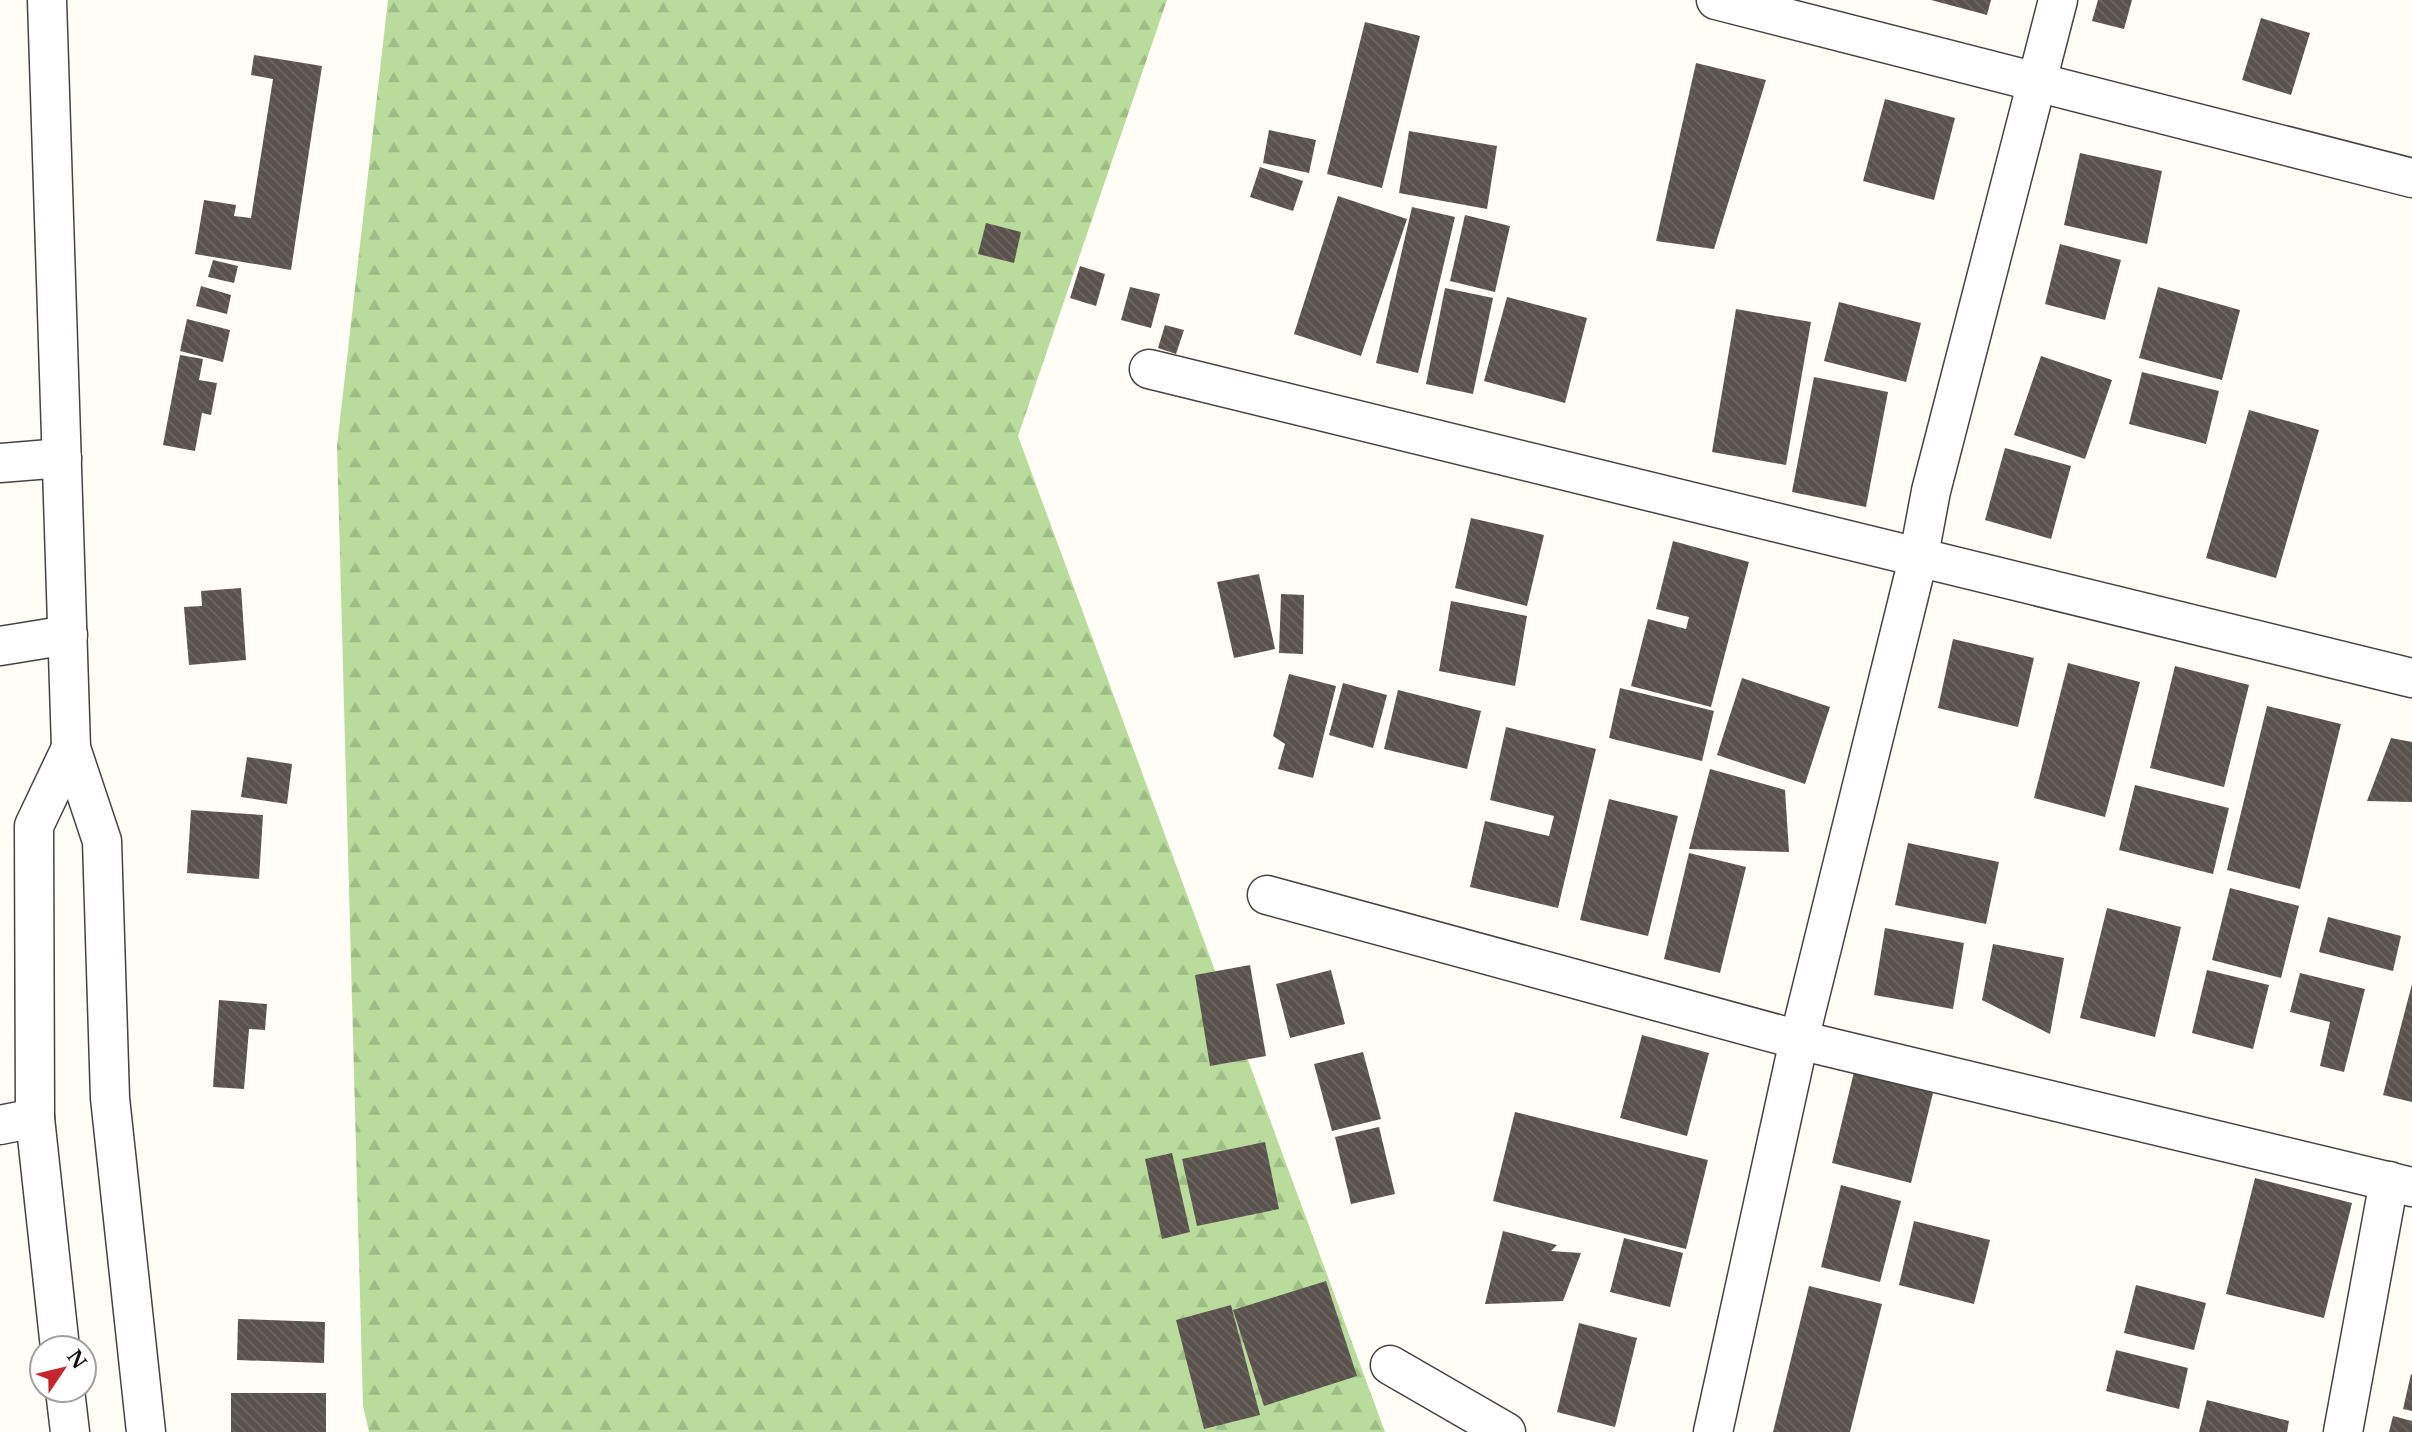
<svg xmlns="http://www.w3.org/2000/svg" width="2412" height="1432" font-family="'Libre Baskerville',serif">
<defs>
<pattern id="forest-firs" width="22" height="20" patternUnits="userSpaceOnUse" patternTransform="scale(1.75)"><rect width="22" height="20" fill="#b9dc9c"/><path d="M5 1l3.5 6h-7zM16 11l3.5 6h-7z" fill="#9ebc85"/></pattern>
<pattern id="building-back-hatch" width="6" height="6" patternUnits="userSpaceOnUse" patternTransform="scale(1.75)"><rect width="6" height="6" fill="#5a524d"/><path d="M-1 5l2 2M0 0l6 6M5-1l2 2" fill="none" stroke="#6d6662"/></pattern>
</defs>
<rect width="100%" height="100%" fill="#fffdf5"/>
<polygon fill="url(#forest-firs)" points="388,0 1167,0 1018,436 1385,1432 369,1432 363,1406 337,446"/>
<g fill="url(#building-back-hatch)">
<polygon points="1931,0 1991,0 1987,15"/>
<polygon points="2098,0 2132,0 2124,29 2092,21"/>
<polygon points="2261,18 2310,33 2291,95 2242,80"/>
<polygon points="1365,22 1420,36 1382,188 1327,174"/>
<polygon points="254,55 322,66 291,270 195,254 204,200 236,205 234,216 251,218 273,79 251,75"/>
<polygon points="1696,63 1766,80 1714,249 1656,241"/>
<polygon points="1885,99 1955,118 1934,200 1863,181"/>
<polygon points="1269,130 1316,140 1309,173 1263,163"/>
<polygon points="1409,131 1497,146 1487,209 1399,193"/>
<polygon points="2080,153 2162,171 2147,244 2064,225"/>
<polygon points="1260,167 1303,181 1293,211 1250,197"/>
<polygon points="1338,196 1407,219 1361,356 1294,334"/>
<polygon points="1412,207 1455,217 1418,373 1376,363"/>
<polygon points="1465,215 1510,226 1495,292 1450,281"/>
<polygon points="986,223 1021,232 1014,263 978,254"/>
<polygon points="2060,244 2121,260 2105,320 2045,304"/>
<polygon points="213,260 238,266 234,283 208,277"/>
<polygon points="1080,266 1105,274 1096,306 1070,298"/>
<polygon points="201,286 231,295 227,314 196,306"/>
<polygon points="1130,287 1160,294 1151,328 1121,320"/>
<polygon points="2158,287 2240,310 2222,380 2139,358"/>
<polygon points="1445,288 1493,298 1473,394 1426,384"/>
<polygon points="1507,297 1587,318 1565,403 1484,381"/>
<polygon points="1839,302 1921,323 1906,382 1824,361"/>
<polygon points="1736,309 1811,322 1786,465 1712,452"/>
<polygon points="187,319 230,330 223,362 180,351"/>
<polygon points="1165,325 1184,330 1176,354 1158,348"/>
<polygon points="180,355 203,359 199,380 217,383 211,415 202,413 195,451 163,445"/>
<polygon points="2041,356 2112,380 2085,459 2014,435"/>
<polygon points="2142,372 2219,391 2206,444 2129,424"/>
<polygon points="1814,377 1888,392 1866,507 1792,492"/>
<polygon points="2249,410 2319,430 2276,578 2206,558"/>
<polygon points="2005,448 2071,466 2051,539 1985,520"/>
<polygon points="1471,518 1544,535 1527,606 1455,588"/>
<polygon points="1673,541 1749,562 1711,707 1631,686 1648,619 1686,629 1689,617 1656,609"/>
<polygon points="1259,574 1275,649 1234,658 1217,582"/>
<polygon points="241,588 246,660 189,665 184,607 202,606 201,591"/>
<polygon points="1281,594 1304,595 1303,654 1279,653"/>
<polygon points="1451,601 1527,616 1515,686 1439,671"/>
<polygon points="1953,639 2034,658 2018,727 1938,708"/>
<polygon points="2068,663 2140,682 2105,817 2034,798"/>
<polygon points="2175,666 2249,685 2224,787 2150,768"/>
<polygon points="1289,674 1336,686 1313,778 1278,769 1285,744 1273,736"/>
<polygon points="1742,678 1830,707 1805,784 1717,755"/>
<polygon points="1343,683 1387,695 1373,748 1329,735"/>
<polygon points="1620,688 1714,711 1702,761 1609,738"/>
<polygon points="1398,690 1481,711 1467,769 1384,749"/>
<polygon points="2267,706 2341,724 2300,889 2227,870"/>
<polygon points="1506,727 1596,749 1558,908 1470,887 1485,821 1549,836 1554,816 1490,800"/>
<polygon points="2391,738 2412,742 2412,802 2367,801"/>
<polygon points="247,757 292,764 287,804 241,797"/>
<polygon points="1710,769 1785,790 1789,852 1689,849"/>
<polygon points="2135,785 2229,808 2213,874 2119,850"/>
<polygon points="1609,799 1678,816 1648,936 1580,920"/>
<polygon points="191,810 263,815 259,879 187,873"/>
<polygon points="1908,843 1999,862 1986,924 1895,905"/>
<polygon points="1689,853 1746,867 1720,973 1664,959"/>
<polygon points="2230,888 2299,906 2281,978 2212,960"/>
<polygon points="2107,908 2181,927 2155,1037 2080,1018"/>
<polygon points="2328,917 2401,936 2393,971 2319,952"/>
<polygon points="1885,928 1964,943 1953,1009 1874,995"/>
<polygon points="1993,944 2064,958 2050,1034 1982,1000"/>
<polygon points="1250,965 1266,1056 1210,1066 1195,975"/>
<polygon points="1331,970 1345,1024 1290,1038 1276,984"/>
<polygon points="2207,970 2269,985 2253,1049 2192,1033"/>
<polygon points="2300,973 2365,989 2344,1072 2320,1066 2330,1022 2290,1012"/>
<polygon points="2412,984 2412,1102 2383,1095"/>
<polygon points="219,1000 267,1004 265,1030 249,1029 244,1089 213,1087"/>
<polygon points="1642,1035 1709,1053 1687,1136 1620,1118"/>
<polygon points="1363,1052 1381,1119 1332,1131 1314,1064"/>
<polygon points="1854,1072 1933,1093 1911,1183 1832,1163"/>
<polygon points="1515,1112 1708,1160 1686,1249 1493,1201"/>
<polygon points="1379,1127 1395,1194 1351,1204 1335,1137"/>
<polygon points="1265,1142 1279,1209 1197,1226 1182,1159"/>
<polygon points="1172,1153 1190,1232 1162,1239 1145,1159"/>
<polygon points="2255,1178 2352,1203 2324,1318 2226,1294"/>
<polygon points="1841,1185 1901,1201 1880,1282 1821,1267"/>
<polygon points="1914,1221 1990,1240 1974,1304 1899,1285"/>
<polygon points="1503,1231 1557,1245 1551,1251 1581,1253 1563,1301 1485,1304"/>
<polygon points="1624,1238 1683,1253 1670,1307 1610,1292"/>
<polygon points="1326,1281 1357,1376 1264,1406 1233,1310"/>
<polygon points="2136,1285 2206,1303 2194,1350 2124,1333"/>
<polygon points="1809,1286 1882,1304 1850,1432 1773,1432"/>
<polygon points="1231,1305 1260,1415 1204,1429 1176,1320"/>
<polygon points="238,1319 325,1322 324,1363 237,1360"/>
<polygon points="1579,1323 1637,1338 1615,1427 1557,1412"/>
<polygon points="2116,1350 2188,1368 2179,1409 2106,1391"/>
<polygon points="2411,1374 2412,1375 2412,1411 2403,1409"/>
<rect x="231" y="1393" width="95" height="39"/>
<polygon points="2207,1400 2289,1421 2287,1432 2199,1432"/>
<polygon points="2393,1416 2412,1421 2412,1432 2389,1432"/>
</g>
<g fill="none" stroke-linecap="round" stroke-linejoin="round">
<defs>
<g id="minor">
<polyline points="47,0 71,748 102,841 110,1098 146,1432"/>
<polyline points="1716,0 2412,178"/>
<polyline points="1149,369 2412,678"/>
<polyline points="0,463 62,458"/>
<polyline points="0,646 68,635"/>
<polyline points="1267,895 1799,1040 2412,1187"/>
<polyline points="0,1125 35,1118"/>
<polyline points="60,1348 35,1118 34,826 71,748"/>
<polyline points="1390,1365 1506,1432"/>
<polyline points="65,1390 70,1432"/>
<polyline points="1713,1432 1799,1040 1919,555 1931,491 2058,0"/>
<polyline points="2343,1432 2389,1181"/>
</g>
</defs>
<use href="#minor" stroke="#444" stroke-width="41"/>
<use href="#minor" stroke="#fff" stroke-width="38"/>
</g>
<g transform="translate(63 1369) rotate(55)"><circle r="33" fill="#ffffff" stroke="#a0a0a0" stroke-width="2"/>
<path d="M0-5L12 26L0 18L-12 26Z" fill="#c4262e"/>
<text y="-10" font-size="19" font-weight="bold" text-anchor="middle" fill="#111111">N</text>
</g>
</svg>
